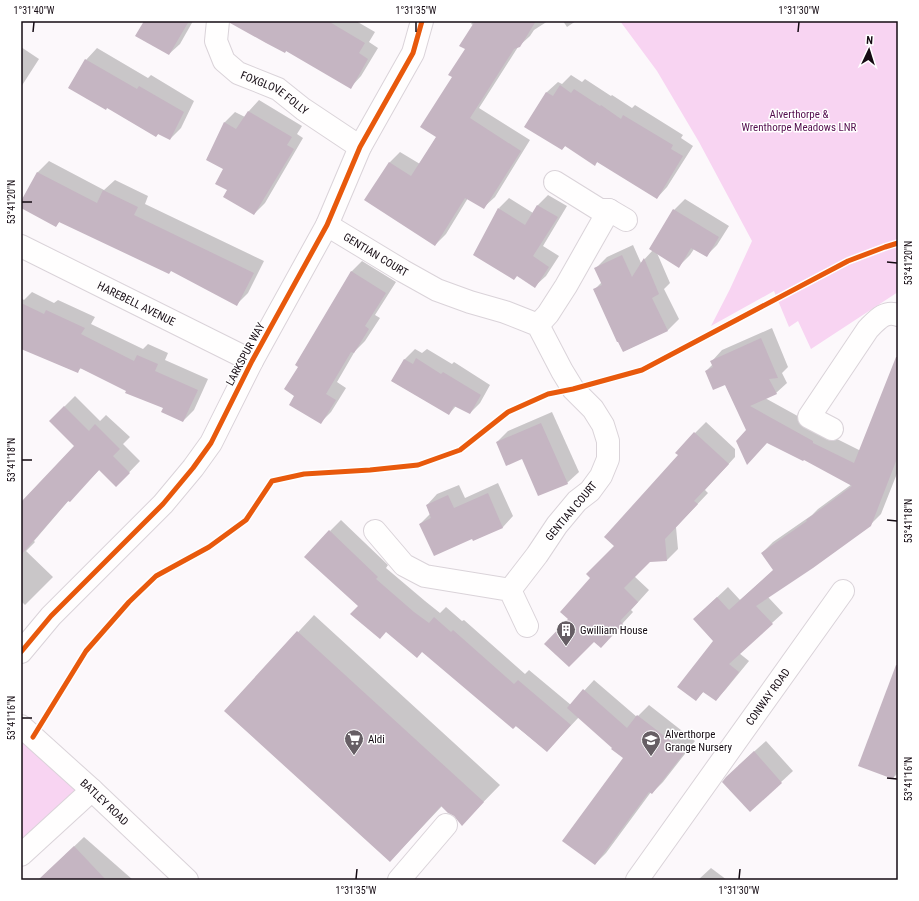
<svg xmlns="http://www.w3.org/2000/svg" width="919" height="901" font-family="'Roboto Condensed',sans-serif">
<rect width="100%" height="100%" fill="#fcf8fb"/>
<g fill="#f8d4f2">
<polygon points="620,21 898,21 898,292 811,349 798,321 789,327 774,291 711,326 730,289 752,241 699,142 657,71"/>
<polygon points="21,726 92,790 21,855"/>
</g>
<g fill="#0003">
<polygon points="145,21 193,21 180,44 169,54"/>
<polygon points="255,21 356,21 375,32 369,42 378,48 361,76 351,87 287,50 285,52"/>
<polygon points="473,21 548,21 534,30 530,36 518,47 479,108 530,140 495,197 484,207 468,198 446,234 435,245 366,200 390,162 400,152 420,164 437,136 453,77 466,49 473,25 471,24"/>
<polygon points="563,21 576,21 567,27"/>
<polygon points="21,47 39,59 21,87"/>
<polygon points="97,48 148,78 151,75 194,101 181,128 170,139 159,133 156,136 107,107 69,88 86,60"/>
<polygon points="571,75 582,82 585,79 611,96 612,95 632,108 635,105 683,135 681,138 693,146 667,187 657,198 598,161 595,164 566,145 562,149 526,127 547,92 558,82 562,84"/>
<polygon points="259,100 302,126 297,134 303,138 265,203 254,214 228,190 225,169 207,159 225,122 235,112 245,117 249,111"/>
<polygon points="49,161 104,190 115,180 148,196 145,204 264,261 248,293 237,304 171,270 60,221 56,226 21,207 21,203 38,172"/>
<polygon points="548,195 567,206 543,246 559,256 546,276 535,286 499,208 509,198 533,213 538,205"/>
<polygon points="685,199 729,226 717,245 706,256 694,249 690,255 679,266 657,253 670,283 664,289 679,319 668,330 624,351 594,290 602,282 596,268 607,257 633,245 641,263 653,250 674,210"/>
<polygon points="362,261 396,282 375,315 380,318 365,341 355,351 337,382 346,388 331,412 320,423 296,395 299,366 351,272"/>
<polygon points="32,292 54,303 58,300 95,317 91,324 143,349 148,344 168,353 165,360 208,379 194,410 183,421 164,408 81,368 77,372 21,348 21,298 24,300"/>
<polygon points="772,328 788,367 782,373 787,383 776,393 765,398 823,430 823,432 861,451 898,355 898,471 881,514 870,525 768,597 783,613 739,653 749,661 726,689 716,700 704,691 696,700 714,641 694,619 728,587 740,600 774,570 762,553 773,542 812,515 818,509 852,484 748,430 725,384 706,371 713,364 712,361 722,350"/>
<polygon points="415,349 422,353 427,349 452,364 454,362 490,385 480,403 470,413 456,406 449,414 392,381 405,359"/>
<polygon points="75,396 100,421 106,415 130,437 123,444 140,461 116,486 100,469 69,500 34,541 35,542 26,551 53,577 25,605 21,601 21,512 75,446 50,421"/>
<polygon points="552,412 579,472 567,483 497,442 508,431"/>
<polygon points="706,422 735,449 735,457 705,490 708,493 676,527 678,549 667,560 650,561 634,576 649,590 631,610 633,612 601,647 570,619 592,578 695,433"/>
<polygon points="498,483 513,516 503,527 474,540 473,538 420,524 431,513 427,505 437,494 459,485 465,498"/>
<polygon points="341,520 388,565 386,568 425,601 440,613 446,607 462,621 464,620 525,674 529,670 571,705 594,680 637,717 649,705 695,741 663,782 652,793 651,792 606,853 595,864 624,758 579,717 547,751 422,651 360,606 330,531"/>
<polygon points="314,615 500,785 462,824 455,815 442,806 390,861 225,711"/>
<polygon points="898,672 898,773 893,778"/>
<polygon points="766,741 793,771 750,811 738,766"/>
<polygon points="84,837 133,880 39,880"/>
<polygon points="711,868 727,880 698,880"/>
</g>
<g fill="#c5b5c2">
<polygon points="144,21 189,21 169,55 135,36"/>
<polygon points="230,21 328,21 365,43 359,53 368,59 351,89 286,51 285,53 266,43 230,23"/>
<polygon points="475,21 536,21 520,47 514,49 470,118 521,151 484,209 465,198 435,246 364,200 389,162 411,176 436,137 420,127 452,77 448,75 465,49 459,46"/>
<polygon points="85,59 137,89 139,86 184,112 170,140 158,134 156,137 107,108 106,110 68,88"/>
<polygon points="560,85 571,93 574,89 600,106 601,105 621,119 623,115 673,145 671,149 683,156 657,199 597,162 595,166 565,146 562,150 524,127 546,92 553,96"/>
<polygon points="248,111 292,137 287,145 294,149 254,215 223,197 227,190 215,184 223,169 206,160 224,122 236,129"/>
<polygon points="37,172 97,203 103,190 138,207 134,215 254,273 237,306 171,271 169,274 59,222 56,227 21,208 21,201"/>
<polygon points="537,205 558,217 533,256 549,267 535,288 517,276 514,280 473,255 498,208 525,225"/>
<polygon points="673,209 719,237 707,257 691,248 679,268 649,249"/>
<polygon points="622,255 632,277 644,258 659,294 652,298 668,331 623,352 618,342 617,342 593,289 602,285 594,268"/>
<polygon points="351,271 386,293 365,326 369,329 354,353 351,352 326,394 336,400 321,424 289,405 294,396 284,389 298,367 295,365"/>
<polygon points="21,303 44,314 46,310 85,328 81,334 134,361 137,355 158,364 155,371 198,390 183,422 161,412 163,408 125,393 126,391 80,368 78,373 21,349"/>
<polygon points="761,338 778,378 769,379 777,394 750,406 813,441 813,443 854,463 896,357 898,357 898,456 871,526 813,568 756,606 773,624 729,664 739,672 716,701 703,692 696,701 677,687 713,641 693,619 717,597 729,610 773,570 761,553 807,521 806,520 852,486 804,460 803,461 767,443 747,465 736,441 746,430 725,385 713,390 705,371 713,367 710,361"/>
<polygon points="416,358 441,374 443,372 481,395 470,414 454,406 449,415 391,381 404,359 413,364"/>
<polygon points="64,406 89,431 95,424 120,449 113,456 130,473 116,487 99,470 70,502 68,501 21,555 21,502 74,446 49,421"/>
<polygon points="541,423 568,484 538,496 522,459 506,466 496,442"/>
<polygon points="694,432 729,464 694,501 698,504 665,539 667,561 650,562 624,588 638,602 620,621 623,624 601,648 594,642 569,667 544,644 568,619 560,612 590,578 586,574 614,546 604,537 678,455 675,453"/>
<polygon points="488,493 503,528 473,541 472,539 434,556 419,524 431,518 426,505 448,495 454,508"/>
<polygon points="329,530 378,577 376,579 414,612 429,623 434,617 451,632 453,630 514,684 518,680 571,725 547,752 516,726 513,729 422,652 417,658 386,632 380,639 350,614 358,606 304,557"/>
<polygon points="297,631 484,802 462,826 454,816 448,813 441,806 390,862 224,711"/>
<polygon points="896,665 898,665 898,766 893,779 858,766"/>
<polygon points="583,689 627,728 637,715 685,752 652,794 649,792 595,865 562,841 623,758 611,749 612,748 567,708"/>
<polygon points="754,751 782,783 750,812 722,782 726,777"/>
<polygon points="74,846 106,880 38,880"/>
</g>
<g fill="none" stroke-linecap="round" stroke-linejoin="round">
<defs>
<g id="minor">
<path id="s1" d="M218 21 216 41 224 61 238 73 278 89 303 109 360 147"/>
<polyline points="555,182 600,210 609,210 626,220"/>
<path id="s2" d="M327 225 403 271 437 290 470 302 505 312 538 325 562 371 573 389 593 409 603 425 608 441V459L601 476 590 491 577 501 557 525 537 555 510 590"/>
<path id="s3" d="M21 246 252 361"/>
<polyline points="538,325 548,314 566,286 609,210"/>
<path d="M832 429 809 417 868 329C877 320 885 310 898 315"/>
<polyline points="375,531 404,565 425,576 510,590 527,626"/>
<polyline points="21,652 51,616 163,504 193,468 211,443 252,361 327,225 360,147 413,53 422,21"/>
<path id="s4" d="M21 726 92 790 187 880"/>
<polyline points="21,855 92,790"/>
<polyline points="399,880 446,825"/>
<path id="s5" d="M637 880 843 591"/>
</g>
</defs>
<use href="#minor" stroke="#dad3d9" stroke-width="24"/>
<use href="#minor" stroke="#fffefe" stroke-width="22"/>
<defs>
<g id="cycleway">
<polyline points="21,652 51,616 163,504 193,468 211,443 252,361 327,225 360,147 413,53 422,21"/>
<polyline points="33,737 86,651 129,602 156,576 209,547 246,520 272,481 304,474 370,470 418,465 460,450 508,412 548,394 573,389 642,370 848,261 885,247 898,243"/>
</g>
</defs>
<use href="#cycleway" stroke="#fff" stroke-width="8"/>
<use href="#cycleway" stroke="#e8590c" stroke-width="5"/>
</g>
<path fill="none" stroke="#150b13" stroke-width="1.5" d="M33 32 34 22M416 32V22M798 32 799 22M22 202H32M887 262 897 263M22 460H32M887 520 897 521M22 718H32M887 778 897 779M356 879 357 869M739 879 740 869"/>
<defs>
<symbol id="building-pin" viewBox="-11 -11 22 30"><path d="M0 17L-7.5 6A9.5 9.5 0 1 1 7.5 6Z" fill="#665e64" stroke="#fff"/><path d="M-4-6H4V6H1V3H-1V6H-4ZM-2.5-4.3h1.7v1.8h-1.7ZM.8-4.3h1.7v1.8H.8ZM-2.5-1h1.7V.8h-1.7ZM.8-1h1.7V.8H.8Z" fill="#fff"/></symbol>
<symbol id="supermarket-pin" viewBox="-11 -11 22 30"><path d="M0 17L-7.5 6A9.5 9.5 0 1 1 7.5 6Z" fill="#665e64" stroke="#fff"/><path d="M-6-5.5h2.5l.6 2H6L4.5 2H-2.5L-4.4-4H-6ZM-1.5 3.2a1.3 1.3 0 1 0 .1 0ZM3 3.2a1.3 1.3 0 1 0 .1 0Z" fill="#fff"/></symbol>
<symbol id="school-pin" viewBox="-11 -11 22 30"><path d="M0 17L-7.5 6A9.5 9.5 0 1 1 7.5 6Z" fill="#665e64" stroke="#fff"/><path d="M0-5L7-2L0 1L-7-2ZM-4 1L0 2.5L4 1V4Q0 6-4 4Z" fill="#fff"/></symbol>
</defs>
<g fill-rule="evenodd">
<use href="#building-pin" x="555" y="619" width="22" height="30"/>
<use href="#supermarket-pin" x="343" y="728" width="22" height="30"/>
<use href="#school-pin" x="640" y="729" width="22" height="30"/>
</g>
<g text-anchor="middle" stroke-width="3" stroke-linejoin="round" paint-order="stroke">
<g font-size="11" fill="#150b13" stroke="#fff">
<text dy="4" stroke="none"><textPath href="#s1" startOffset="102">FOXGLOVE FOLLY</textPath></text>
<text dy="4" stroke="none"><textPath href="#s2" startOffset="57">GENTIAN COURT</textPath></text>
<text dy="4" stroke="none"><textPath href="#s3" startOffset="129">HAREBELL AVENUE</textPath></text>
<text transform="translate(245 354) rotate(-62)" y="4">LARKSPUR WAY</text>
<text transform="translate(571 511) rotate(-50)" y="4">GENTIAN COURT</text>
<text dy="4" stroke="none"><textPath href="#s5" startOffset="225">CONWAY ROAD</textPath></text>
<text dy="4" stroke="none"><textPath href="#s4" startOffset="113">BATLEY ROAD</textPath></text>
</g>
<g font-size="11" fill="#540e4e" stroke="#fff">
<text x="799" y="118">Alverthorpe &amp;<tspan x="799" dy="13">Wrenthorpe Meadows LNR</tspan></text>
</g>
<g font-size="11" fill="#150b13" stroke="#fff" text-anchor="start">
<text x="580" y="634">Gwilliam House</text>
<text x="665" y="738">Alverthorpe<tspan x="665" dy="13">Grange Nursery</tspan></text>
<text x="368" y="743">Aldi</text>
</g>
</g>
<rect width="919" height="901" fill="none" stroke="#ffffff" stroke-width="44"/>
<g transform="translate(869 50) rotate(4)" stroke="#ffffff" stroke-width="3" paint-order="stroke">
<path d="M0-3L7 15L0 10L-7 15Z" fill="#150b13"/>
<text y="-6" font-size="11" font-weight="bold" text-anchor="middle" fill="#150b13">N</text>
</g>
<rect x="22" y="22" width="875" height="857" fill="none" stroke="#150b13" stroke-width="1.5"/>
<g font-size="10" text-anchor="middle" fill="#150b13">
<text x="34" y="14">1°31'40"W</text>
<text x="416" y="14">1°31'35"W</text>
<text x="799" y="14">1°31'30"W</text>
<text transform="translate(11 202) rotate(-90)" y="4">53°41'20"N</text>
<text transform="translate(908 263) rotate(-90)" y="4">53°41'20"N</text>
<text transform="translate(11 460) rotate(-90)" y="4">53°41'18"N</text>
<text transform="translate(908 521) rotate(-90)" y="4">53°41'18"N</text>
<text transform="translate(11 718) rotate(-90)" y="4">53°41'16"N</text>
<text transform="translate(908 779) rotate(-90)" y="4">53°41'16"N</text>
<text x="356" y="894">1°31'35"W</text>
<text x="739" y="894">1°31'30"W</text>
</g>
</svg>
